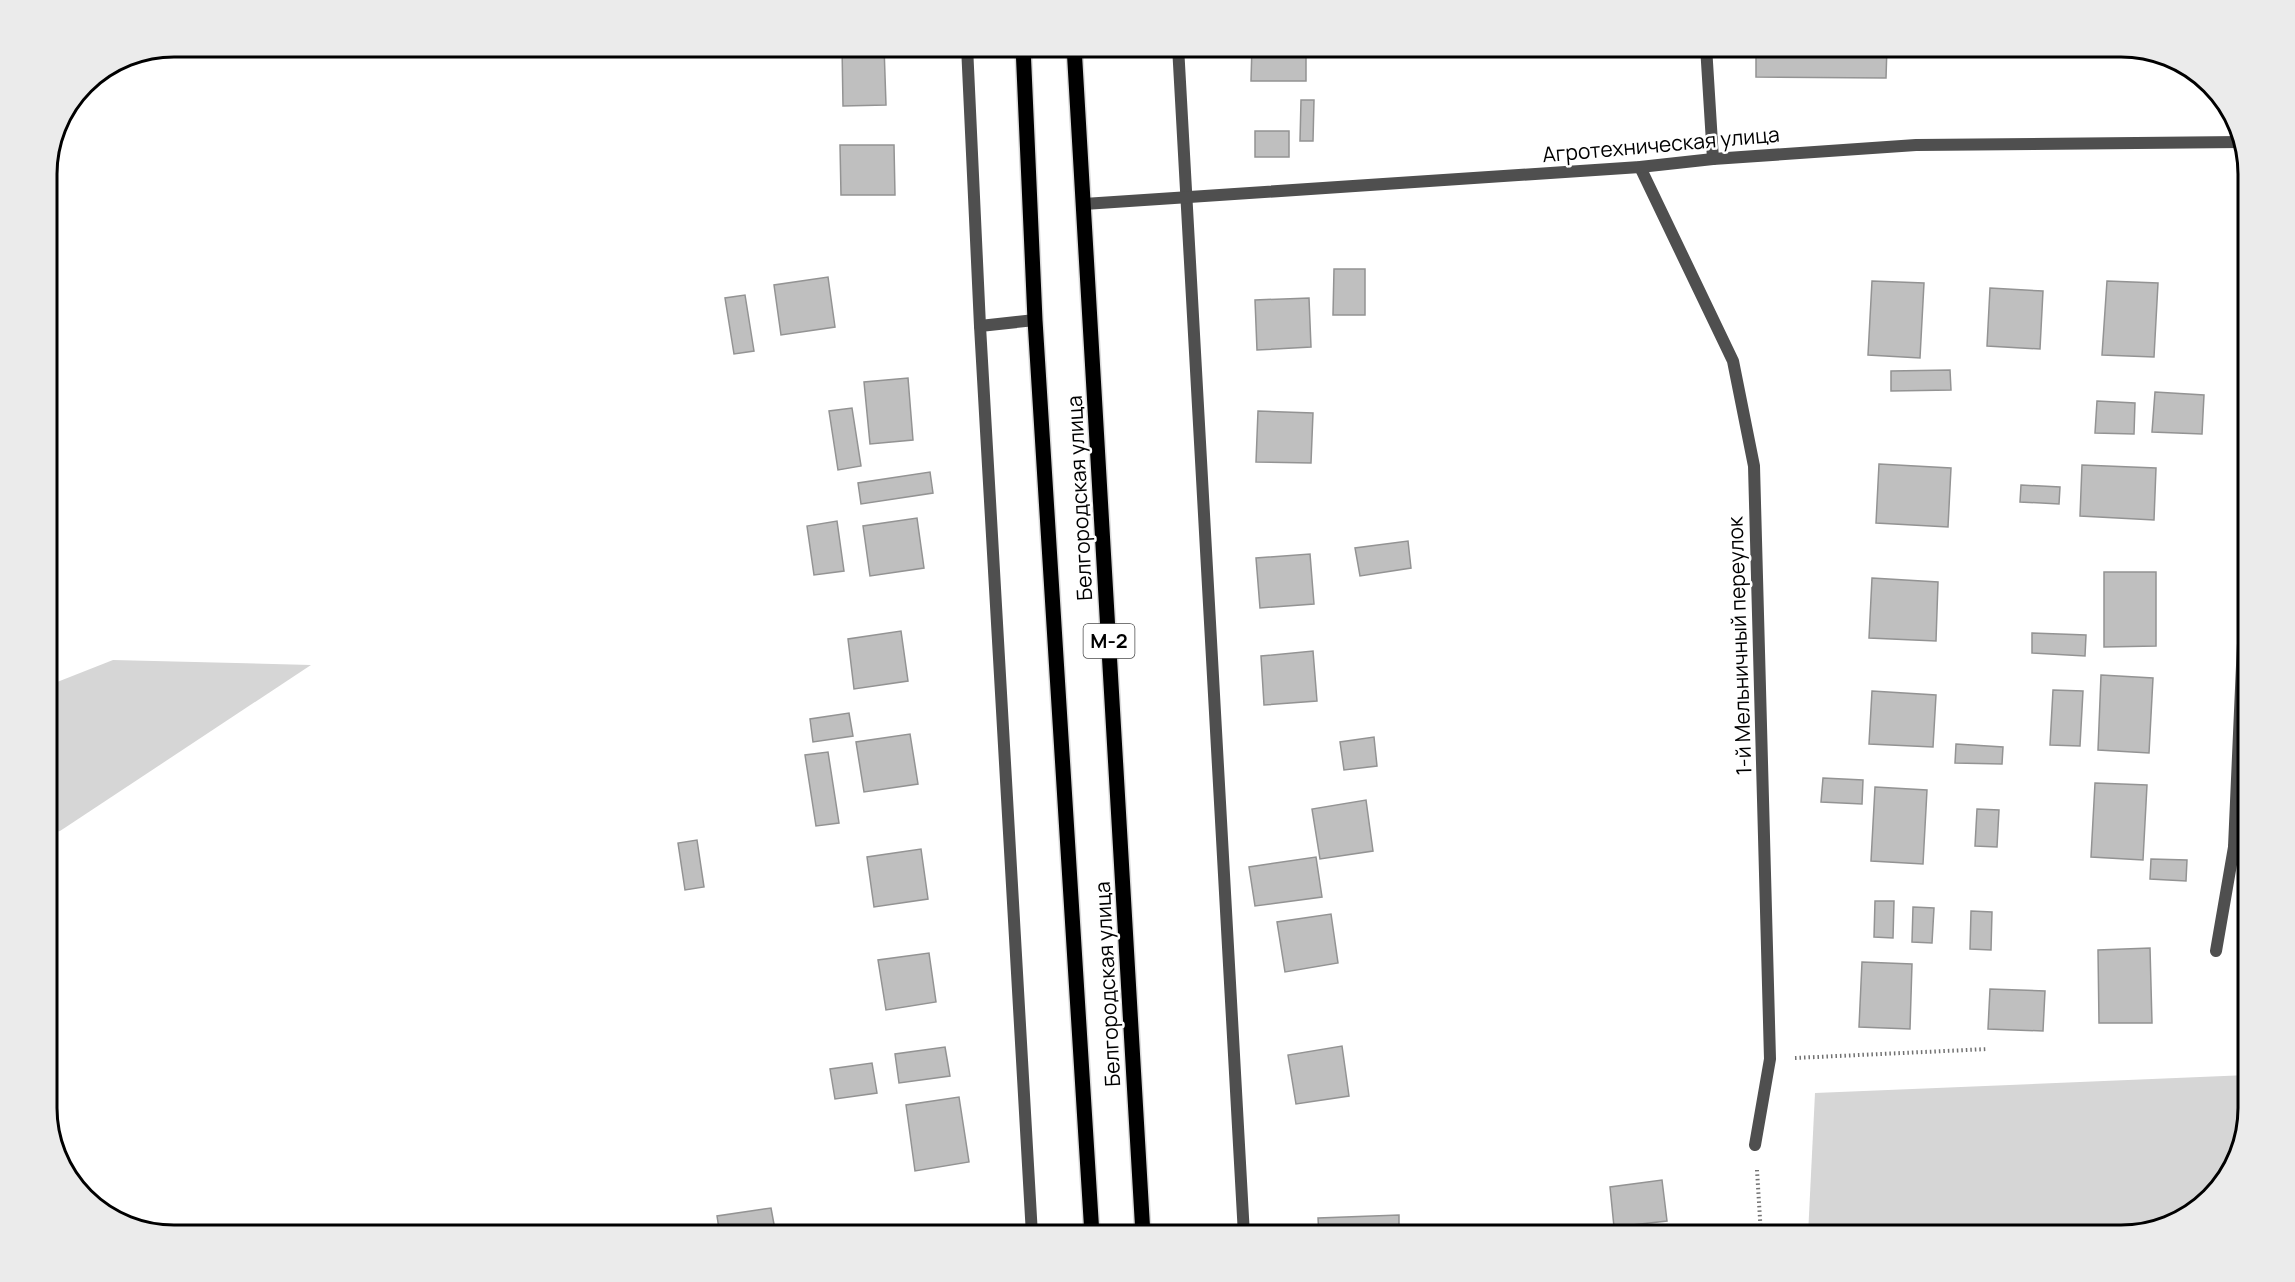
<svg xmlns="http://www.w3.org/2000/svg" width="2295" height="1282" font-family="Manrope,sans-serif">
<rect width="100%" height="100%" fill="#fff"/>
<g fill="#d6d6d6">
<polygon points="113,660 311,665 60,831 47,834 47,686"/>
<polygon points="2248,1075 2248,1109 2232,1172 2185,1218 2122,1235 1808,1235 1815,1093"/>
</g>
<g fill="#bfbfbf" stroke="#939393" stroke-width="1.5">
<polygon points="842,46 884,46 886,105 843,106"/>
<polygon points="1252,46 1306,46 1306,81 1251,81"/>
<polygon points="1756,46 1887,46 1886,78 1756,77"/>
<polygon points="1921,46 2090,46 1922,49"/>
<polygon points="1301,100 1314,100 1313,141 1300,141"/>
<rect x="1255" y="131" width="34" height="26"/>
<polygon points="840,145 894,145 895,195 841,195"/>
<polygon points="1334,269 1365,269 1365,315 1333,315"/>
<polygon points="828,277 835,327 781,335 774,285"/>
<polygon points="1872,281 1924,283 1920,358 1868,355"/>
<polygon points="2107,281 2158,283 2154,357 2102,355"/>
<polygon points="1990,288 2043,291 2040,349 1987,346"/>
<polygon points="745,295 754,351 734,354 725,298"/>
<polygon points="1309,298 1311,347 1257,350 1255,300"/>
<polygon points="1950,370 1951,390 1891,391 1891,371"/>
<polygon points="908,378 913,440 870,444 864,382"/>
<polygon points="2155,392 2204,395 2202,434 2152,432"/>
<polygon points="2097,401 2135,403 2134,434 2095,433"/>
<polygon points="852,408 861,466 838,470 829,411"/>
<polygon points="1258,411 1313,413 1311,463 1256,462"/>
<polygon points="1879,464 1951,468 1948,527 1876,523"/>
<polygon points="2082,465 2156,468 2154,520 2080,516"/>
<polygon points="930,472 933,493 861,504 858,483"/>
<polygon points="2021,485 2060,487 2059,504 2020,502"/>
<polygon points="917,518 924,568 870,576 863,526"/>
<polygon points="837,521 844,571 814,575 807,526"/>
<polygon points="1408,541 1411,568 1360,576 1355,548"/>
<polygon points="1310,554 1314,604 1260,608 1256,558"/>
<polygon points="2104,572 2156,572 2156,646 2104,647"/>
<polygon points="1872,578 1938,582 1936,641 1869,638"/>
<polygon points="901,631 908,681 854,689 848,639"/>
<polygon points="2032,633 2086,635 2085,656 2032,653"/>
<polygon points="1313,651 1317,701 1264,705 1261,656"/>
<polygon points="2101,675 2153,678 2149,753 2098,750"/>
<polygon points="2053,690 2083,691 2080,746 2050,745"/>
<polygon points="1872,691 1936,695 1933,747 1869,744"/>
<polygon points="849,713 853,736 813,742 810,719"/>
<polygon points="910,734 918,784 864,792 856,742"/>
<polygon points="1374,737 1377,766 1344,770 1340,742"/>
<polygon points="1956,744 2003,747 2002,764 1955,763"/>
<polygon points="828,752 839,823 816,826 805,755"/>
<polygon points="1823,778 1863,780 1862,804 1821,802"/>
<polygon points="2095,783 2147,785 2143,860 2091,857"/>
<polygon points="1875,787 1927,790 1923,864 1871,861"/>
<polygon points="1366,800 1373,851 1320,859 1312,809"/>
<polygon points="1977,809 1999,810 1997,847 1975,846"/>
<polygon points="697,840 704,887 685,890 678,843"/>
<polygon points="921,849 928,899 874,907 867,857"/>
<polygon points="1316,857 1322,897 1255,906 1249,867"/>
<polygon points="2151,859 2187,860 2186,881 2150,879"/>
<polygon points="1875,901 1894,901 1893,938 1874,937"/>
<polygon points="1913,907 1934,908 1932,943 1912,942"/>
<polygon points="1971,911 1992,912 1991,950 1970,949"/>
<polygon points="1331,914 1338,963 1285,972 1277,922"/>
<polygon points="2150,948 2152,1023 2099,1023 2098,950"/>
<polygon points="929,953 936,1002 886,1010 878,960"/>
<polygon points="1862,962 1912,964 1910,1029 1859,1027"/>
<polygon points="1990,989 2045,991 2043,1031 1988,1029"/>
<polygon points="1342,1046 1349,1096 1296,1104 1288,1055"/>
<polygon points="945,1047 950,1076 899,1083 895,1054"/>
<polygon points="872,1063 877,1093 835,1099 830,1069"/>
<polygon points="959,1097 969,1162 915,1171 906,1105"/>
<polygon points="1662,1180 1667,1221 1614,1227 1610,1187"/>
<polygon points="771,1208 776,1235 720,1235 717,1216"/>
<polygon points="1399,1215 1399,1235 1319,1235 1318,1218"/>
</g>
<g fill="none" stroke-linecap="round" stroke-linejoin="round">
<defs>
<g id="primary">
<polyline points="1023,46 1035,320 1092,1235"/>
<polyline points="1074,46 1143,1235"/>
</g>
</defs>
<use href="#primary" stroke="#dbdbdb" stroke-width="18"/>
<g stroke="#717171" stroke-width="4" stroke-dasharray="1.5 3" stroke-linecap="butt">
<polyline points="1795,1058 1988,1049"/>
<polyline points="1757,1170 1761,1235"/>
</g>
<g stroke="#4f4f4f" stroke-width="12">
<polyline points="967,46 980,326"/>
<polyline points="1178,46 1244,1235"/>
<polyline points="1706,46 1713,159"/>
<polyline points="1640,167 1733,361 1754,466 1770,1059 1755,1145"/>
<polyline points="2234,847 2248,840"/>
<polyline points="2216,951 2234,847 2243,643 2248,626"/>
<polyline points="1032,1235 980,326 1035,320"/>
</g>
<polyline stroke="#4f4f4f" stroke-width="12" points="1084,204 1640,167 1713,159 1916,145 2241,142"/>
<use href="#primary" stroke="#000" stroke-width="15"/>
</g>
<g text-anchor="middle" stroke-width="5" stroke-linejoin="round" paint-order="stroke">
<rect fill="#fff" stroke="#4c4c4c" stroke-width="1.5" x="1083.5" y="624" width="51" height="34" rx="4.5"/>
<g font-size="20" font-weight="bold" fill="#000">
<text x="1109" y="648">М-2</text>
</g>
<g font-size="21" fill="#000" stroke="#fff">
<text transform="translate(1661 145) rotate(-5)" y="7">Агротехническая улица</text>
<text transform="translate(1080 498) rotate(-93)" y="7">Белгородская улица</text>
<text transform="translate(1740 646) rotate(-92)" y="7">1-й Мельничный переулок</text>
<text transform="translate(1108 984) rotate(-93)" y="7">Белгородская улица</text>
</g>
</g>
<path d="M0 0H2295V1282H0ZM174 57H2121A117 117 0 0 1 2238 174V1108A117 117 0 0 1 2121 1225H174A117 117 0 0 1 57 1108V174A117 117 0 0 1 174 57Z" fill="#ebebeb" fill-rule="evenodd"/>
<path fill="none" stroke="#000" stroke-width="3" d="M174 57H2121A117 117 0 0 1 2238 174V1108A117 117 0 0 1 2121 1225H174A117 117 0 0 1 57 1108V174A117 117 0 0 1 174 57Z"/>
</svg>
